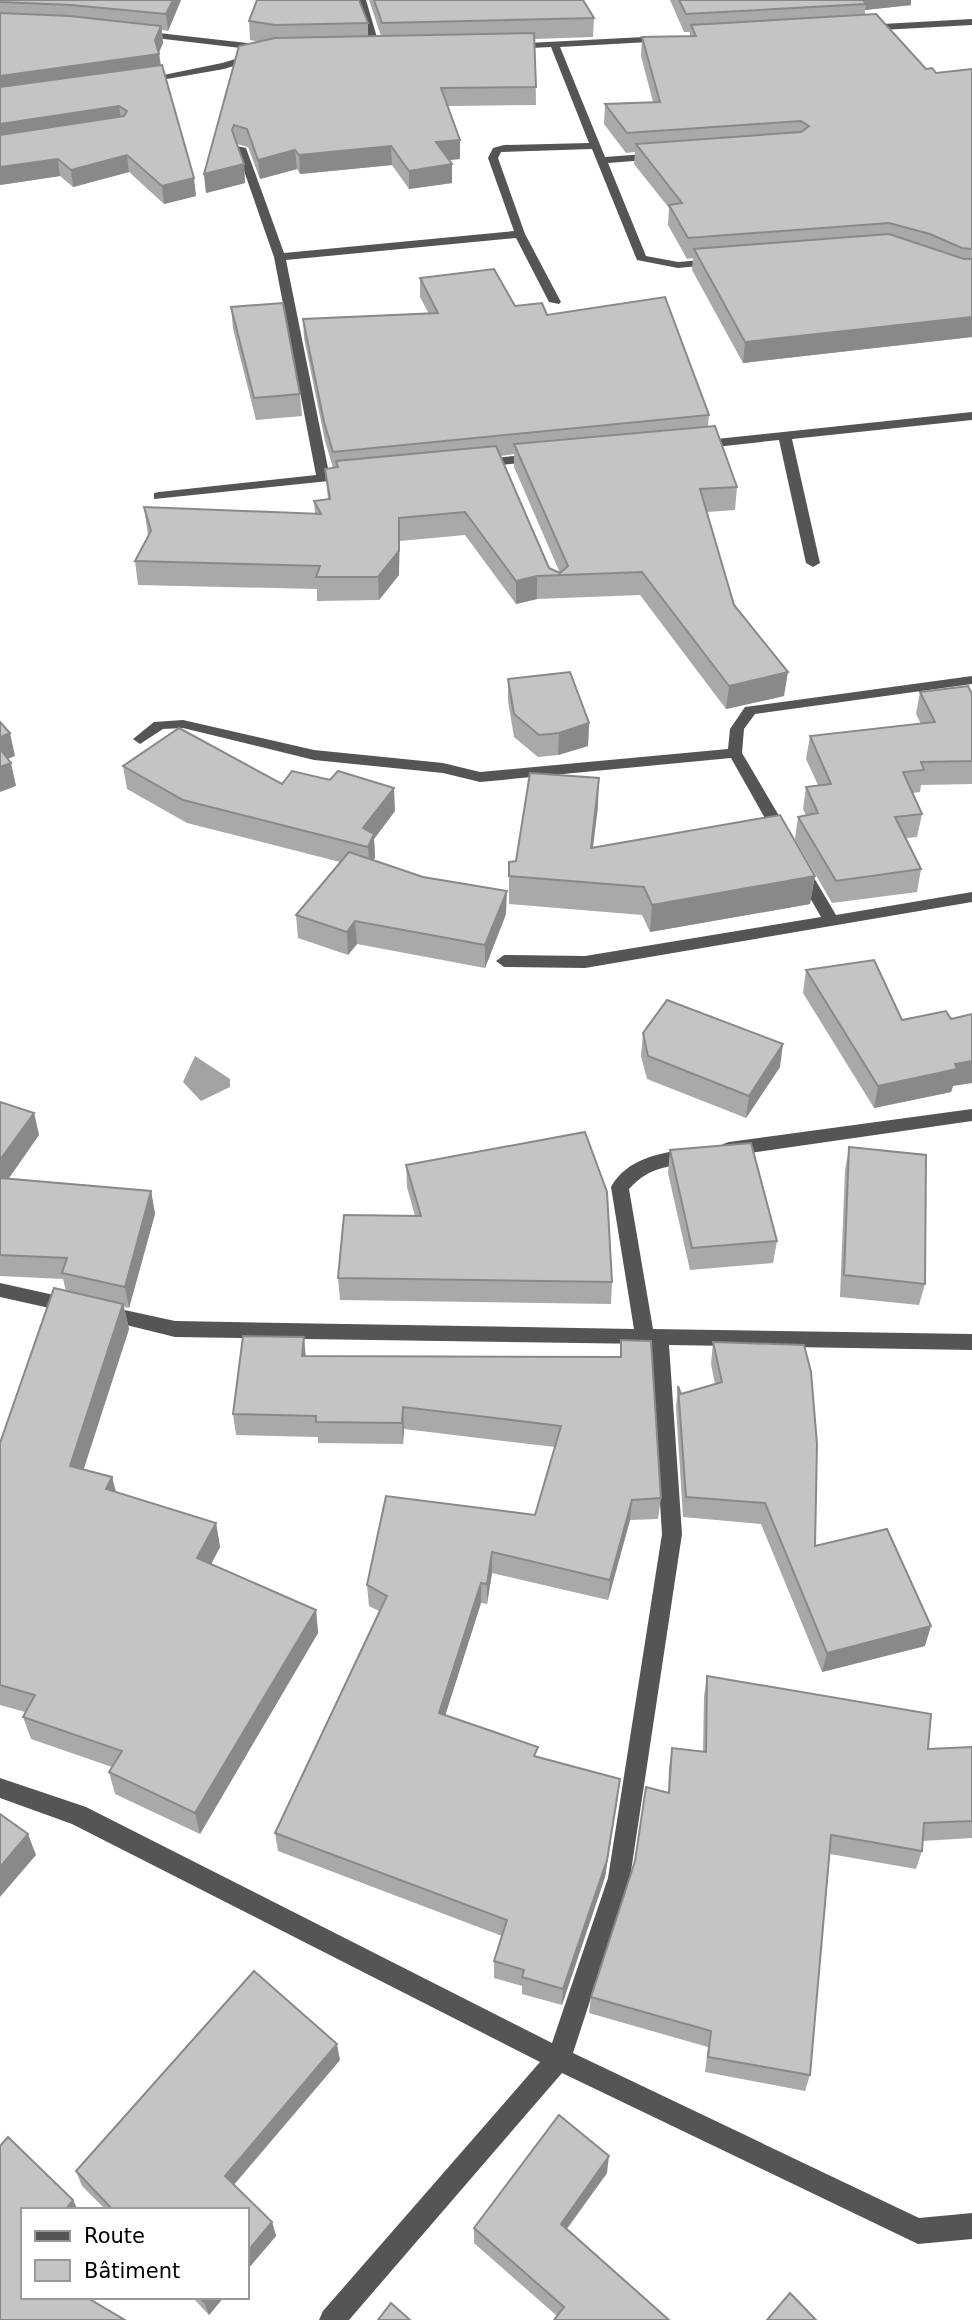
<svg xmlns="http://www.w3.org/2000/svg" width="972" height="2320" font-family="'DejaVu Sans',sans-serif">
<rect width="100%" height="100%" fill="#fff"/>
<polygon fill="#a3a3a3" points="195,1056 230,1079 230,1087 201,1101 183,1082"/>
<g fill="none" stroke-linecap="round" stroke-linejoin="round">
<g fill="#555" fill-rule="evenodd">
<polygon points="356,0 366,0 381,51 373,49"/>
<polygon points="972,19 972,25 864,31 859,28 864,25"/>
<polygon points="141,31 266,45 271,48 266,51 138,36 136,34"/>
<polygon points="664,36 667,37 667,41 560,47 605,157 659,153 664,156 659,159 608,163 646,256 678,262 715,259 721,262 719,264 678,268 637,260 592,149 501,152 498,158 525,234 561,302 559,304 549,302 516,238 286,260 329,473 348,471 354,475 348,479 154,499 154,493 159,492 316,475 274,257 236,148 237,146 246,148 284,253 514,231 488,158 493,148 504,145 589,143 551,47 511,49 506,46 508,44"/>
<polygon points="256,53 259,54 259,58 224,69 144,83 139,80 222,63"/>
<polygon points="972,412 972,420 792,439 820,563 813,567 806,563 779,440 697,449 691,445 697,441"/>
<polygon points="537,454 541,455 541,461 481,467 475,463 481,459"/>
<polygon points="972,676 972,684 755,714 744,729 742,753 791,836 783,841 775,836 731,758 480,782 443,773 314,760 183,728 163,729 140,744 133,739 154,722 183,720 314,750 443,763 480,772 728,749 730,729 745,707"/>
<polygon points="802,865 807,866 836,915 972,892 972,902 585,968 504,967 496,961 504,955 585,956 821,917 794,870"/>
<polygon points="972,1109 972,1121 729,1156 723,1154 720,1149 723,1144 729,1142"/>
<path d="M691 1148 697 1150 700 1155 697 1160C668 1169 652 1164 629 1189L653 1329 972 1334V1350L669 1345 682 1534 630 1878 573 2053 919 2218 972 2213V2239L918 2244 562 2073 349 2320H319L323 2311 540 2062 72 1824 0 1798V1778L86 1807 552 2043 608 1878 662 1534 650 1344 175 1337 106 1320 99 1318 97 1313 99 1308 106 1306 175 1321 634 1329 611 1187C627 1158 661 1153 691 1148Z"/>
<polygon points="0,1283 72,1299 79,1301 81,1306 79,1311 72,1313 0,1297"/>
</g>
</g>
<g fill="#a9a9a9" fill-rule="evenodd">
<polygon points="0,0 181,0 168,31 162,30 163,43 159,53 161,65 196,196 164,204 129,172 73,187 60,176 0,185"/>
<polygon points="369,0 583,0 594,18 593,37 535,39 536,105 448,106 460,159 449,160 452,164 452,183 409,189 392,165 300,174 297,169 260,179 248,147 237,144 244,164 245,183 206,193 204,174 259,42 250,40 249,21 368,23 368,36 381,36"/>
<polygon points="670,0 911,0 911,5 865,10 865,15 926,69 936,73 972,69 972,337 743,363 692,270 693,258 687,259 668,225 669,208 634,164 635,152 626,153 604,124 605,104 653,102 641,56 642,37 690,36 690,32 684,32"/>
<path d="M420 278 547 315 709 415 708 427 737 487 735 510 707 512 734 605 784 696 726 709 640 595 537 599 516 604 465 535 400 541 399 575 379 600 317 601V589L138 585 135 561 148 536 144 507 315 514 314 501 328 499 325 469 333 468 325 441 304 338 303 319 429 314 420 297ZM514 454V467L560 573 549 568 501 456Z"/>
<polygon points="231,307 300,394 302,416 256,420 233,329"/>
<polygon points="508,679 589,723 588,746 558,755 538,757 514,737 508,701"/>
<polygon points="920,692 972,694 972,784 921,785 920,792 912,793 922,814 917,837 906,838 921,869 917,892 832,903 795,839 798,817 806,815 803,809 806,787 818,785 806,759 810,736 921,724 916,714"/>
<polygon points="123,766 282,784 395,811 374,839 375,857 373,860 506,914 485,968 357,944 348,955 298,938 296,915 340,862 187,823 127,789"/>
<polygon points="598,806 593,848 815,876 810,904 650,932 642,915 509,904 509,862 516,861"/>
<polygon points="806,970 902,1020 953,1086 951,1092 874,1108 803,993"/>
<polygon points="643,1033 780,1067 746,1118 647,1079 641,1056"/>
<polygon points="0,1102 34,1113 39,1135 9,1178 151,1191 155,1214 129,1308 124,1307 129,1329 83,1469 112,1477 116,1492 216,1523 220,1547 211,1564 316,1610 318,1633 200,1834 115,1794 109,1772 112,1767 31,1739 23,1717 25,1712 0,1705 0,1443 66,1291 63,1279 0,1276"/>
<polygon points="849,1147 925,1284 919,1305 840,1297 845,1170"/>
<polygon points="670,1150 777,1241 773,1263 690,1270 668,1173"/>
<polygon points="406,1165 612,1282 611,1304 340,1300 338,1278 415,1216 407,1187"/>
<polygon points="621,1340 661,1498 658,1519 630,1520 608,1600 492,1573 487,1604 481,1603 445,1715 538,1757 618,1798 605,1877 562,2005 522,1994 522,1986 494,1978 494,1961 502,1936 278,1851 275,1833 379,1611 369,1606 367,1585 535,1515 555,1447 404,1429 403,1444 318,1443 318,1437 236,1435 233,1414 306,1356 620,1357"/>
<polygon points="713,1342 815,1546 925,1646 822,1672 761,1524 683,1517 676,1407 678,1386 681,1394 715,1384 711,1364"/>
<polygon points="707,1676 928,1749 972,1747 972,1838 923,1841 922,1851 916,1869 830,1854 810,2075 805,2091 705,2072 708,2047 589,2013 591,1997 668,1792 669,1767 672,1748 703,1751 704,1696"/>
<polygon points="340,2060 234,2185 272,2222 276,2236 247,2270 247,2210 106,2210 82,2186 76,2171"/>
<polygon points="607,2173 567,2229 669,2320 557,2316 474,2243 474,2228"/>
<polygon points="192,2297 224,2297 209,2315"/>
</g>
<g fill="#898989">
<polygon points="173,0 181,0 168,31 166,14"/>
<polygon points="855,0 911,0 911,5 865,10 866,4"/>
<polygon points="161,26 163,43 158,54 159,54 161,71 0,93 0,76 155,40"/>
<polygon points="119,106 122,123 0,141 0,124"/>
<polygon points="460,140 460,159 437,161 436,142"/>
<polygon points="391,146 392,165 300,174 299,155"/>
<polygon points="295,150 297,169 260,179 258,160"/>
<polygon points="127,155 129,172 73,187 71,170"/>
<polygon points="58,159 60,176 0,185 0,167"/>
<polygon points="244,164 245,183 206,193 204,174"/>
<polygon points="452,164 452,183 409,189 409,171"/>
<polygon points="194,178 196,196 164,204 162,186"/>
<polygon points="972,317 972,337 743,363 745,342"/>
<polygon points="399,518 399,575 379,600 378,577"/>
<polygon points="537,576 537,599 516,604 516,581"/>
<polygon points="788,672 784,696 726,709 729,686"/>
<polygon points="589,723 588,746 558,755 559,733"/>
<polygon points="10,733 15,756 0,762 0,737"/>
<polygon points="11,763 16,786 0,792 0,767"/>
<polygon points="599,778 598,806 589,876 591,848"/>
<polygon points="394,788 395,811 374,839 375,857 370,870 368,847 363,828"/>
<polygon points="815,876 810,904 650,932 652,905"/>
<polygon points="507,891 506,914 485,968 485,945"/>
<polygon points="355,921 357,944 348,955 347,932"/>
<polygon points="783,1044 780,1067 746,1118 749,1096"/>
<polygon points="972,1061 972,1083 953,1086 951,1092 874,1108 878,1086 955,1064"/>
<polygon points="34,1113 39,1135 2,1188 0,1179 0,1160"/>
<polygon points="151,1191 155,1214 129,1308 125,1287"/>
<polygon points="123,1304 129,1329 77,1490 70,1466"/>
<polygon points="304,1337 306,1359 302,1356"/>
<polygon points="403,1407 404,1429 403,1444 402,1423"/>
<polygon points="112,1477 118,1501 106,1489"/>
<polygon points="632,1500 630,1520 608,1600 610,1580"/>
<polygon points="216,1523 220,1547 202,1582 197,1558"/>
<polygon points="492,1552 492,1573 487,1604 487,1584"/>
<polygon points="481,1583 481,1603 440,1732 439,1713"/>
<polygon points="316,1610 318,1633 200,1834 195,1813"/>
<polygon points="931,1626 925,1646 822,1672 827,1653"/>
<polygon points="620,1779 605,1877 562,2005 563,1989"/>
<polygon points="28,1834 36,1855 0,1897 0,1867"/>
<polygon points="337,2044 340,2060 229,2190 225,2176"/>
<polygon points="609,2156 607,2173 559,2239 561,2224"/>
<polygon points="73,2200 78,2210 65,2210"/>
<polygon points="272,2222 276,2236 247,2270 247,2252"/>
<polygon points="208,2297 224,2297 209,2315 204,2302"/>
</g>
<g fill="#c4c4c4" stroke="#898989" stroke-width="2">
<polygon points="0,0 173,0 166,14 71,5 0,2"/>
<polygon points="257,0 359,0 368,23 275,25 249,21"/>
<polygon points="374,0 583,0 594,18 382,23"/>
<polygon points="679,0 863,0 866,4 686,14"/>
<polygon points="0,13 70,16 161,26 155,40 159,54 0,76"/>
<polygon points="876,14 926,69 932,68 936,73 972,69 972,249 962,248 930,234 889,223 688,238 669,205 682,203 636,144 801,132 809,126 801,121 627,133 605,104 660,102 642,37 696,36 691,25"/>
<polygon points="534,33 536,87 441,88 460,140 436,142 452,164 409,171 391,146 299,155 295,150 258,160 247,129 234,125 232,130 244,164 204,174 239,46 275,38"/>
<polygon points="162,65 194,178 162,186 127,155 71,170 58,159 0,167 0,135 124,116 127,111 119,106 0,124 0,87"/>
<polygon points="889,234 964,259 972,259 972,317 745,342 694,249"/>
<polygon points="494,269 515,306 542,303 547,315 665,297 709,415 333,452 324,422 303,319 438,313 420,278"/>
<polygon points="283,303 300,394 254,398 231,307"/>
<polygon points="715,426 737,487 700,489 734,605 788,672 729,686 642,572 537,576 516,581 465,512 399,518 399,551 378,577 316,577 320,566 135,561 151,531 144,507 321,514 314,501 330,499 325,469 338,467 336,461 496,446 549,568 560,573 568,566 514,444"/>
<polygon points="570,672 589,723 559,733 539,735 514,714 508,679"/>
<polygon points="968,686 972,694 972,761 921,762 924,770 903,772 922,814 895,817 921,869 836,881 798,817 818,813 806,787 831,784 810,736 935,722 920,692"/>
<polygon points="0,722 10,733 0,737"/>
<polygon points="179,728 282,784 292,771 330,780 338,771 394,788 363,828 374,834 368,847 183,800 123,766"/>
<polygon points="0,749 11,763 0,767"/>
<polygon points="530,773 599,778 591,848 780,815 815,876 652,905 644,887 509,876 509,862 516,861"/>
<polygon points="349,852 423,877 507,891 485,945 355,921 347,932 296,915"/>
<polygon points="874,960 902,1020 946,1011 951,1019 972,1014 972,1061 955,1064 957,1069 878,1086 806,970"/>
<polygon points="667,1000 783,1044 749,1096 648,1056 643,1033"/>
<polygon points="0,1102 34,1113 0,1160"/>
<polygon points="585,1132 607,1192 612,1282 338,1278 344,1215 421,1216 406,1165"/>
<polygon points="751,1143 777,1241 692,1248 670,1150"/>
<polygon points="849,1147 926,1155 925,1284 844,1275"/>
<polygon points="0,1178 151,1191 125,1287 62,1273 67,1258 0,1255"/>
<polygon points="54,1288 123,1304 70,1466 112,1477 106,1489 216,1523 197,1558 316,1610 195,1813 109,1772 122,1751 23,1717 35,1695 0,1685 0,1443"/>
<polygon points="243,1336 304,1337 302,1356 621,1357 621,1340 651,1341 661,1498 632,1500 610,1580 492,1552 487,1584 481,1583 439,1713 538,1747 534,1756 620,1779 607,1860 563,1989 522,1977 524,1970 494,1961 507,1920 275,1833 387,1596 367,1585 386,1496 535,1515 561,1426 403,1407 402,1423 316,1422 316,1416 233,1414"/>
<polygon points="713,1342 804,1345 811,1372 817,1444 815,1546 887,1529 931,1626 827,1653 765,1503 686,1497 678,1386 681,1394 722,1382"/>
<polygon points="707,1676 931,1714 928,1749 972,1747 972,1821 924,1823 922,1851 831,1835 810,2075 708,2057 711,2031 591,1997 635,1861 646,1787 669,1793 672,1748 706,1752"/>
<polygon points="0,1814 28,1834 0,1867"/>
<polygon points="254,1971 337,2044 225,2176 272,2222 247,2252 247,2210 113,2210 76,2171"/>
<polygon points="559,2115 609,2156 561,2224 669,2320 554,2320 564,2307 474,2228"/>
<polygon points="8,2137 73,2200 65,2210 23,2210 23,2258 22,2259 23,2260 23,2297 86,2297 125,2320 0,2320 0,2146"/>
<polygon points="790,2293 816,2320 767,2320"/>
<polygon points="199,2297 208,2297 204,2302"/>
<polygon points="391,2303 410,2320 378,2320"/>
</g>
<rect x="21" y="2208" width="228" height="91" fill="#ffffff" stroke="#999999" stroke-width="2"/>
<rect x="35" y="2231" width="35" height="10" fill="#555555" stroke="#999999" stroke-width="2"/>
<text x="84" y="2243" font-size="21" fill="#000000">Route</text>
<rect x="35" y="2260" width="35" height="21" fill="#c4c4c4" stroke="#999999" stroke-width="2"/>
<text x="84" y="2278" font-size="21" fill="#000000">Bâtiment</text>
</svg>
